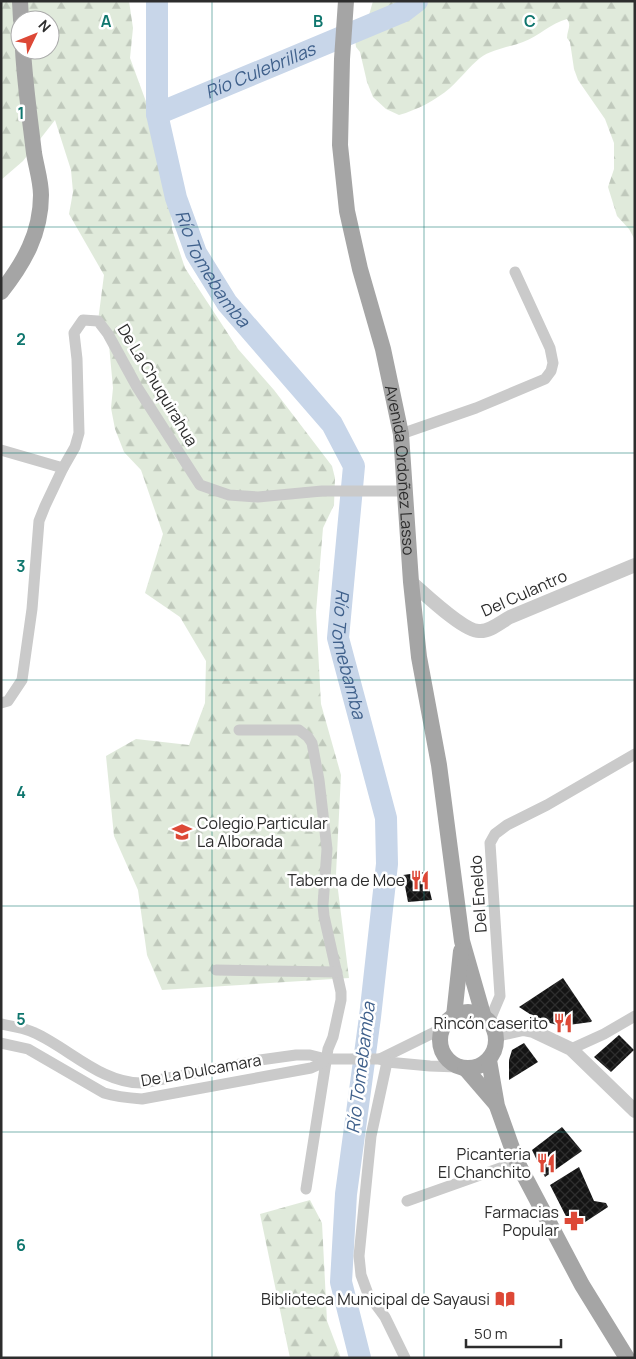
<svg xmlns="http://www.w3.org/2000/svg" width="636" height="1359" font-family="Manrope,sans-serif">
<defs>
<pattern id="forest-firs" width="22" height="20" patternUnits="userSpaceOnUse" patternTransform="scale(1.25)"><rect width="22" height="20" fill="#e0eadb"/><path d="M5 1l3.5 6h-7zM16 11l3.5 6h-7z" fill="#c0c9bc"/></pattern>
<pattern id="building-cross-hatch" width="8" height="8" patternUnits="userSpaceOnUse" patternTransform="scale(1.25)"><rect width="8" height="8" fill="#141414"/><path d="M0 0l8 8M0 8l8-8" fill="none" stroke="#2e2e2e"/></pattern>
</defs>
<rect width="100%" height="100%" fill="#fff"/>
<g fill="url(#forest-firs)" fill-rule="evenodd">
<path d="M1 1H129L133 28 130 58 159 137 170 201 172 229 185 268 238 349 274 390 332 466 335 478 334 505 323 528 316 612 321 704 341 775 336 874 349 978 162 990 147 955 138 890 114 836 106 756 136 739 189 745 205 703 206 661 180 617 145 593 163 534 141 470 124 452 115 429 111 408 113 388 108 334 98 321 104 275 69 214 73 192 71 170 55 120 23 161 1 180ZM20 20H50V50H20Z"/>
<path d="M373 1H635V240L629 229 617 216 608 187 614 169V143L605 119 578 80 574 69 570 42 567 38C567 30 572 26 567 19 551 23 539 36 523 42 510 47 492 49 480 58 469 67 461 78 450 88 436 100 417 110 399 115L386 109 373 97 367 82 360 52 356 47 355 39 369 15Z"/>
<polygon points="310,1200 322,1223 327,1321 341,1358 290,1358 260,1214"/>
</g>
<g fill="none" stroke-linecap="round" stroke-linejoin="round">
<g stroke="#c8d6e9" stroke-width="22">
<path id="s1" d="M157 1V114L176 198 196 253 227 303 332 424 354 466 338 638 386 818 387 864 370 1017 346 1194 341 1282 360 1358"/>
<path id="s2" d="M157 114 404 11 417 1"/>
</g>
</g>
<g fill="url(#building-cross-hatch)">
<polygon points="425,872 432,900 408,902 403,875"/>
<polygon points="563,978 592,1021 591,1022 561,1026 539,1020 519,1007"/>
<polygon points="619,1035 634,1050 611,1072 594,1057"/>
<polygon points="524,1043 538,1062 509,1080 509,1060 512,1050"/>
<polygon points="562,1127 582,1151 545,1177 532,1150"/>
<polygon points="579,1167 594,1201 606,1203 608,1207 573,1230 550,1185"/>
</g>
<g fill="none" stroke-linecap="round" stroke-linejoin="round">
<g stroke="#cacaca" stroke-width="11">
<polyline points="401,434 476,408 545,379 551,371 553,363 550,348 515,272"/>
<polyline points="1,450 63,468 75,447 79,433 77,359 74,333 83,320 98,321 108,334 137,387 200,485 229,495 258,497 322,491 406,491"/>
<polyline points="1,703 8,701 22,680 32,609 39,521 45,506 63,468"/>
<polyline points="239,730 299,730 308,737 312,743 319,780 327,849 323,905 324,916 341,992 341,1000 333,1037 328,1049 306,1189"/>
<polyline points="216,970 337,972"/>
<polyline points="489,1022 500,996 490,843 495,834 507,825 547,805 635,754"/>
<path d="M1 1024C12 1026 25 1028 35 1033 70 1049 102 1084 143 1083L260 1060 296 1055H310L326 1059H380L387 1062 430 1066 458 1067"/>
<path d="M1 1043 28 1049 104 1093C117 1097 129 1098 142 1099L311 1068 320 1064 326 1059"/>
<polyline points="571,1049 604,1034 635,1016"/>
<polyline points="380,1059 443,1028"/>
<polyline points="387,1062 371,1136 359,1256 361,1275 368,1294 385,1317 405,1358"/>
<polyline points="407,1201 517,1162"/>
</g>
<g stroke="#cacaca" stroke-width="14">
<path d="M411 582C424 593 463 631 479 631 490 632 501 622 510 617L635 565"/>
<polyline points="496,1035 523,1029 533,1031 571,1049 635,1111"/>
</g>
<g stroke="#a5a5a5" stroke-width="16">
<polyline points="20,1 21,20"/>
<path id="s3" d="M346 1 342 59 340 145 347 211 360 269 383 349 401 434 411 582 419 657 439 765 462 941 484 1018"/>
<path d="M1 292C24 263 41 233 41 195 41 181 36 166 34 153 30 119 25 85 23 50"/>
<circle cx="468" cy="1040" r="28"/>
<polyline points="454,1016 461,951"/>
<polyline points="489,1060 497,1106 517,1162 582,1285 627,1358"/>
<polyline points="465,1068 496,1104"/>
</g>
</g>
<path fill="none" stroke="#0f766e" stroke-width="1" stroke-opacity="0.55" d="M212 1V1358M424 1V1358M1 227H635M1 453H635M1 680H635M1 906H635M1 1132H635"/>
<defs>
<symbol id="school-bare" viewBox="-9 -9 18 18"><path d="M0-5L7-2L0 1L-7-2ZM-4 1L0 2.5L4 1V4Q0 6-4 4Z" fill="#dd4836" stroke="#fff" stroke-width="2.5" paint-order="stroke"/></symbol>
<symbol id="restaurant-bare" viewBox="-9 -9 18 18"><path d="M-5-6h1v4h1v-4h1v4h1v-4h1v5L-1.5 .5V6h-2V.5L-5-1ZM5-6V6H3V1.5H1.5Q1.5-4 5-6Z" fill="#dd4836" stroke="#fff" stroke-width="2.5" paint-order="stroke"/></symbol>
<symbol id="pharmacy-bare" viewBox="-9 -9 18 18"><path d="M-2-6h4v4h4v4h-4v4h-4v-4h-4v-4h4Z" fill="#dd4836" stroke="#fff" stroke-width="2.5" paint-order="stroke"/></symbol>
<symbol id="library-bare" viewBox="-9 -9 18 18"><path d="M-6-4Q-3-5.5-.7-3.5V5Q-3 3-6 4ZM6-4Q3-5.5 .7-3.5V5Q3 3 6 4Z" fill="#dd4836" stroke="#fff" stroke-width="2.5" paint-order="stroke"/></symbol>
</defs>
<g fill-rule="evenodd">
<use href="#school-bare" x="168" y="818" width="28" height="28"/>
<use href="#restaurant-bare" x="406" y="866" width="28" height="28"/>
<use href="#restaurant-bare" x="549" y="1009" width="28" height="28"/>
<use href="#restaurant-bare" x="532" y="1149" width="28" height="28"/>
<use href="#pharmacy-bare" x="560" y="1207" width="28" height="28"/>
<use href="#library-bare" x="491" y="1285" width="28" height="28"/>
</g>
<g text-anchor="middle" stroke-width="5" stroke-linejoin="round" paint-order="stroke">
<g font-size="16" fill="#2d2d2d" stroke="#fff">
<text transform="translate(158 385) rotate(59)" y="6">De La Chuquirahua</text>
<text dy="6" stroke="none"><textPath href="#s3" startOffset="476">Avenida Ordoñez Lasso</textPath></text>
<text transform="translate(524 593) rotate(-24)" y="6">Del Culantro</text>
<text transform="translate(478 894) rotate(-94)" y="6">Del Eneldo</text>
<text transform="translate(201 1070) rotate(-10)" y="6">De La Dulcamara</text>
</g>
<g font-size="16" fill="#2d2d2d" stroke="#fff" text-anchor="end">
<text x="197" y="829" text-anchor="start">Colegio Particular<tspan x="197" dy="18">La Alborada</tspan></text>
<text x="405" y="886">Taberna de Moe</text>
<text x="548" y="1029">Rincón caserito</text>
<text x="531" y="1160">Picanteria<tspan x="531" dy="18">El Chanchito</tspan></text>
<text x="559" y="1218">Farmacias<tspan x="559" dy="18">Popular</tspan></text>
<text x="490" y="1305">Biblioteca Municipal de Sayausi</text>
</g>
<g font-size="18" font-style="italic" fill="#3f608b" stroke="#fff">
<text dy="6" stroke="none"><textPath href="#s2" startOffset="112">Río Culebrillas</textPath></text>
<text dy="6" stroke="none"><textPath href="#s1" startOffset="279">Río Tomebamba</textPath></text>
<text dy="6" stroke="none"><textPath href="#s1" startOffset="714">Río Tomebamba</textPath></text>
<text transform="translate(361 1068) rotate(-83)" y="6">Río Tomebamba</text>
</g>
</g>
<g font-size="16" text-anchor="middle" font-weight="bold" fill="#0f766e" stroke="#fff" stroke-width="5" stroke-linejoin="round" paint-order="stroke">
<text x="106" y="27">A</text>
<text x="318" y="27">B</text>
<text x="530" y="27">C</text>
<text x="21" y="119">1</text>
<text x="21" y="345">2</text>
<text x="21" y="572">3</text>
<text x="21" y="798">4</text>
<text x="21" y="1025">5</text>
<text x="21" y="1251">6</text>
</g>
<rect width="636" height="1359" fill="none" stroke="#2d2d2d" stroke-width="5"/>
<g transform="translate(35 35) rotate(47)"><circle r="24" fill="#ffffff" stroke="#ababab"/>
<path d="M0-4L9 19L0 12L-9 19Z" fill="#dd4836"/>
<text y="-8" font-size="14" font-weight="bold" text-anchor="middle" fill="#2d2d2d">N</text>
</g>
<path d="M466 1339v8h95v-8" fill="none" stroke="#2d2d2d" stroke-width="2.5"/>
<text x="474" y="1339" font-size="15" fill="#2d2d2d" stroke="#ffffff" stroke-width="4" paint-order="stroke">50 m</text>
</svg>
